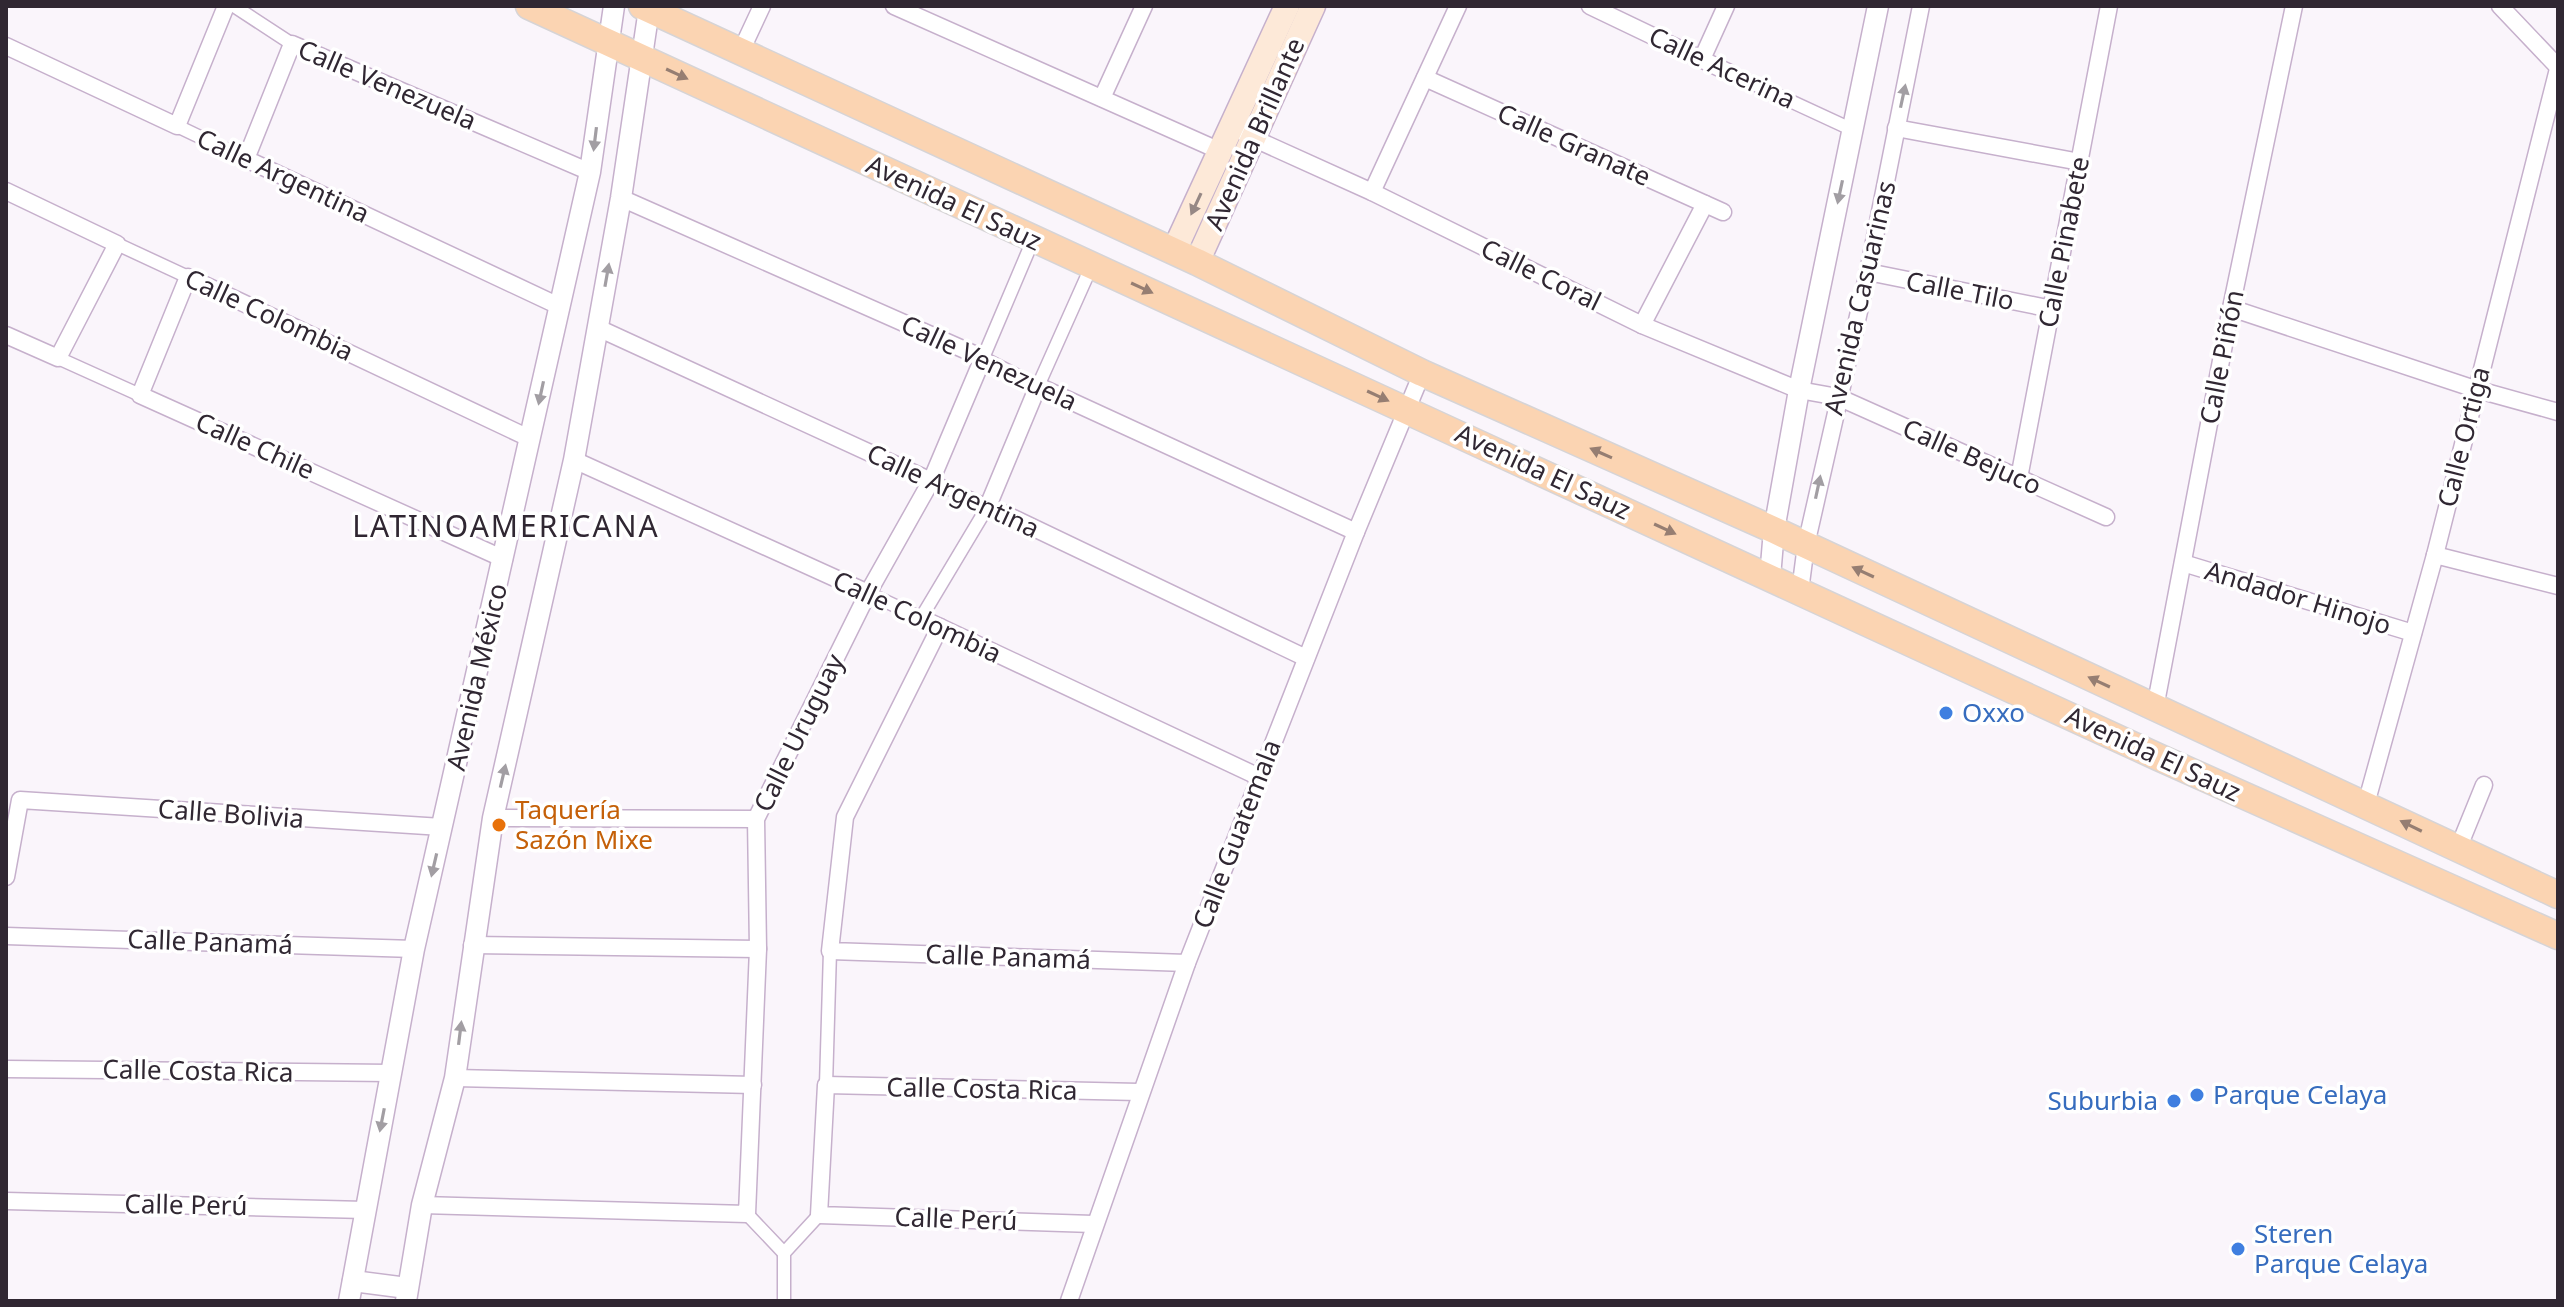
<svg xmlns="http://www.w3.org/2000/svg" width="2564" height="1307" font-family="'Noto Sans',sans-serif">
<rect width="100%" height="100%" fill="#faf5fb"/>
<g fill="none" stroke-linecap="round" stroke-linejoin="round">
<defs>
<g id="pedestrian">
<polyline points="234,6 292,44"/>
<polyline points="1732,74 1853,130"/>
<polyline points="177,126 246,159"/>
<polyline points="1033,240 983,358 1038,386 1092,265"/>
<polyline points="117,244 188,277"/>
<polyline points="58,358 140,395"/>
<polyline points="868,593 921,618 988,506 931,481"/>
<polyline points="826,1085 830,951"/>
<polyline points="747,1214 784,1253"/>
<polyline points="784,1301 784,1253 819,1215"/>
</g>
<g id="minor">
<polyline points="894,6 1220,151"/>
<polyline points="1590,6 1732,74"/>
<polyline points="2500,6 2558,67"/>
<polyline points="6,46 177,126 226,6"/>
<polyline points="741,51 762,6"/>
<polyline points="1702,59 1726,6"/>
<polyline points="1425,78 1723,212"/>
<polyline points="1102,98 1144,6"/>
<polyline points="1896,128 2080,162"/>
<polyline points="1246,135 1372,192 1642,325 1799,390 1838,397 2106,517"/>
<polyline points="6,191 117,244 58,358 6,335"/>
<polyline points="1372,192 1458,6"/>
<polyline points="1868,272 2052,309"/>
<polyline points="561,307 246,159 292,44 590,172"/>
<polyline points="2231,308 2475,389 2558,412"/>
<polyline points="1642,325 1705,204"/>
<polyline points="598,328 931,481"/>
<polyline points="574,460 868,593"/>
<polyline points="2019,478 2109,6"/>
<polyline points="2435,555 2558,586"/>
<polyline points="504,559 140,395 188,277 531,439"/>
<polyline points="2183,563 2413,633"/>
<polyline points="1800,591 1806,545 1868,272 1921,6"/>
<polyline points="921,618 1259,777"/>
<polyline points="940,627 845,817 830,951 1187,963"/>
<polyline points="1306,658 988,506 1038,386 1356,532"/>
<polyline points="2155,708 2231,308 2294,6"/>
<polyline points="2366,804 2435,555 2558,69"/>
<polyline points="493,818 756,819"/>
<polyline points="2458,849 2484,785"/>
<polyline points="6,877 20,800 442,827"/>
<polyline points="6,936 414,949"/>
<polyline points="472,945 758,949"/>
<polyline points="6,1069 391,1073"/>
<polyline points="455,1078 753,1085"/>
<polyline points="6,1201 365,1210"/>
<polyline points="422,1205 747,1214 758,949 756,819 868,593 931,481 983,358 621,198"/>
<polyline points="1093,1224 819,1215 826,1085 1139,1092"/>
<polyline points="1069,1301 1187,963 1356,532 1422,373"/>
</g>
<g id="tertiary">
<polyline points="1770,577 1774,530 1799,390 1878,6"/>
<polyline points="353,1281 407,1288"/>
<polyline points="349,1301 414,949 590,172 614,6"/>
<polyline points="406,1301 422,1205 455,1078 493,818 574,460 621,198 649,9"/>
</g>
<g id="secondary">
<polyline points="1174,251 1287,6"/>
<polyline points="1197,262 1313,6"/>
</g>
<g id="primary">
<polyline points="529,6 2158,757 2558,936"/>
<polyline points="642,6 1197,262 1422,373 1774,530 2558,895"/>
</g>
</defs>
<use href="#pedestrian" stroke="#c6b0cc" stroke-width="15"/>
<use href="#minor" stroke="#c6b0cc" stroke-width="19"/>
<use href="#tertiary" stroke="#c6b0cc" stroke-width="23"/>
<use href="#secondary" stroke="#c6b0cc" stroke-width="27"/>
<use href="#primary" stroke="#d6d4d6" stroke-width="29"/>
<use href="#pedestrian" stroke="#fff" stroke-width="12"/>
<use href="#minor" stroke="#fff" stroke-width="16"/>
<use href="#tertiary" stroke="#fff" stroke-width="20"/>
<use href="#secondary" stroke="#fde9d8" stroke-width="24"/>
<use href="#primary" stroke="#fbd4b2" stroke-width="26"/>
</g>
<defs><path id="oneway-solid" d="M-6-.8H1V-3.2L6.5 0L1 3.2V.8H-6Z" transform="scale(2)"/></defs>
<g fill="#967e72">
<use href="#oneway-solid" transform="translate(677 74) rotate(25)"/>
<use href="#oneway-solid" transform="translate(1142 288) rotate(25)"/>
<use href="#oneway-solid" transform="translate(1378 396) rotate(25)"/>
<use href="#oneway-solid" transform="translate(1601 453) rotate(-156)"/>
<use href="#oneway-solid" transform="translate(1665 529) rotate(25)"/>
<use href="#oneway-solid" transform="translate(1863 572) rotate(-155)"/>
<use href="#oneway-solid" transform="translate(2099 682) rotate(-155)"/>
<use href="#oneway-solid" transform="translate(2411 826) rotate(-154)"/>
</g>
<g fill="#a29ea3">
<use href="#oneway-solid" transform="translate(1903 96) rotate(-78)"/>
<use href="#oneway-solid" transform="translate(595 139) rotate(97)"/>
<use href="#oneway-solid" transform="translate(1840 192) rotate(102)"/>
<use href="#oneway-solid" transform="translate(607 275) rotate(-80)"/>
<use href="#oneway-solid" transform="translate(541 393) rotate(102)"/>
<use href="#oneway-solid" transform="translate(1818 487) rotate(-78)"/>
<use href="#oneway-solid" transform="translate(503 776) rotate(-77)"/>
<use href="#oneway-solid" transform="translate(434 865) rotate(103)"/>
<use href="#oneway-solid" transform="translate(460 1033) rotate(-83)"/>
<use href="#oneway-solid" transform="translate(382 1120) rotate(101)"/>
</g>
<use fill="#968885" href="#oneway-solid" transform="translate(1196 204) rotate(115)"/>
<g fill="#3f7fe0" stroke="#fff" stroke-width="3">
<circle cx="1946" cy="713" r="8"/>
<circle cx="2197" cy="1095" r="8"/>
<circle cx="2174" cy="1101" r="8"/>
<circle cx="2238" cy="1249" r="8"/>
</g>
<circle fill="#e8710a" stroke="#fff" stroke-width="3" cx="499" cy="825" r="8"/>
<g text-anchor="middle" stroke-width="7" stroke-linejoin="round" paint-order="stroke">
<g font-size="26" fill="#302732" stroke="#fff">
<text transform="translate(1722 68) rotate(25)" y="9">Calle Acerina</text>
<text transform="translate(387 85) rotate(23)" y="9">Calle Venezuela</text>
<text transform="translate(1255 134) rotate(-66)" y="9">Avenida Brillante</text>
<text transform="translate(1574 145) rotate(24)" y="9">Calle Granate</text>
<text transform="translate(283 176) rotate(25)" y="9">Calle Argentina</text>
<text transform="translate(954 203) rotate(25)" y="9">Avenida El Sauz</text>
<text transform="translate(2064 242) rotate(-79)" y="9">Calle Pinabete</text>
<text transform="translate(1541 275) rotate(26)" y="9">Calle Coral</text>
<text transform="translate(1960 291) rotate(11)" y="9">Calle Tilo</text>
<text transform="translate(1860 298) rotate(-77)" y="9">Avenida Casuarinas</text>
<text transform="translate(269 315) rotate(25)" y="9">Calle Colombia</text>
<text transform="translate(2222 357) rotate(-79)" y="9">Calle Piñón</text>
<text transform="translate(989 363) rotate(25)" y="9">Calle Venezuela</text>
<text transform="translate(2464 437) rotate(-76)" y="9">Calle Ortiga</text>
<text transform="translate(255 446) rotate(24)" y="9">Calle Chile</text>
<text transform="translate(1972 457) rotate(24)" y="9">Calle Bejuco</text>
<text transform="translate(1543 472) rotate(25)" y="9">Avenida El Sauz</text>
<text transform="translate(953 491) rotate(25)" y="9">Calle Argentina</text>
<text transform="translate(2298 598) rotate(17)" y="9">Andador Hinojo</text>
<text transform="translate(917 617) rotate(25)" y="9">Calle Colombia</text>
<text transform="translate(477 677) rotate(-77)" y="9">Avenida México</text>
<text transform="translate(799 733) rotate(-64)" y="9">Calle Uruguay</text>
<text transform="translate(2153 754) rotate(25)" y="9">Avenida El Sauz</text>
<text transform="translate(231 814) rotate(4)" y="9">Calle Bolivia</text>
<text transform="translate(1237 834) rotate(-69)" y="9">Calle Guatemala</text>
<text transform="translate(210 942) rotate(2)" y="9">Calle Panamá</text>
<text transform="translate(1008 957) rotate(2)" y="9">Calle Panamá</text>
<text transform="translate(198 1071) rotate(1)" y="9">Calle Costa Rica</text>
<text transform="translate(982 1089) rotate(1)" y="9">Calle Costa Rica</text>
<text transform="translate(186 1205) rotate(1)" y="9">Calle Perú</text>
<text transform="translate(956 1219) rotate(2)" y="9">Calle Perú</text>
</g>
<g font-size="26" fill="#366cbe" stroke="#fff" text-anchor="start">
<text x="1962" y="722">Oxxo</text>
<text x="2213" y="1104">Parque Celaya</text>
<text x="2158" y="1110" text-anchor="end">Suburbia</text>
<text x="2254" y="1243">Steren<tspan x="2254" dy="30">Parque Celaya</tspan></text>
</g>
<g font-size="26" fill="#c56008" stroke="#fff" text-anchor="start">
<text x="515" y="819">Taquería<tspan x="515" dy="30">Sazón Mixe</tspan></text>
</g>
<g font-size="30" letter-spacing="2" fill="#302732" stroke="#fff">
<text x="506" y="537">LATINOAMERICANA</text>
</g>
</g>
<rect width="2564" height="1307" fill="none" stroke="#302732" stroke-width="16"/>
</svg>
